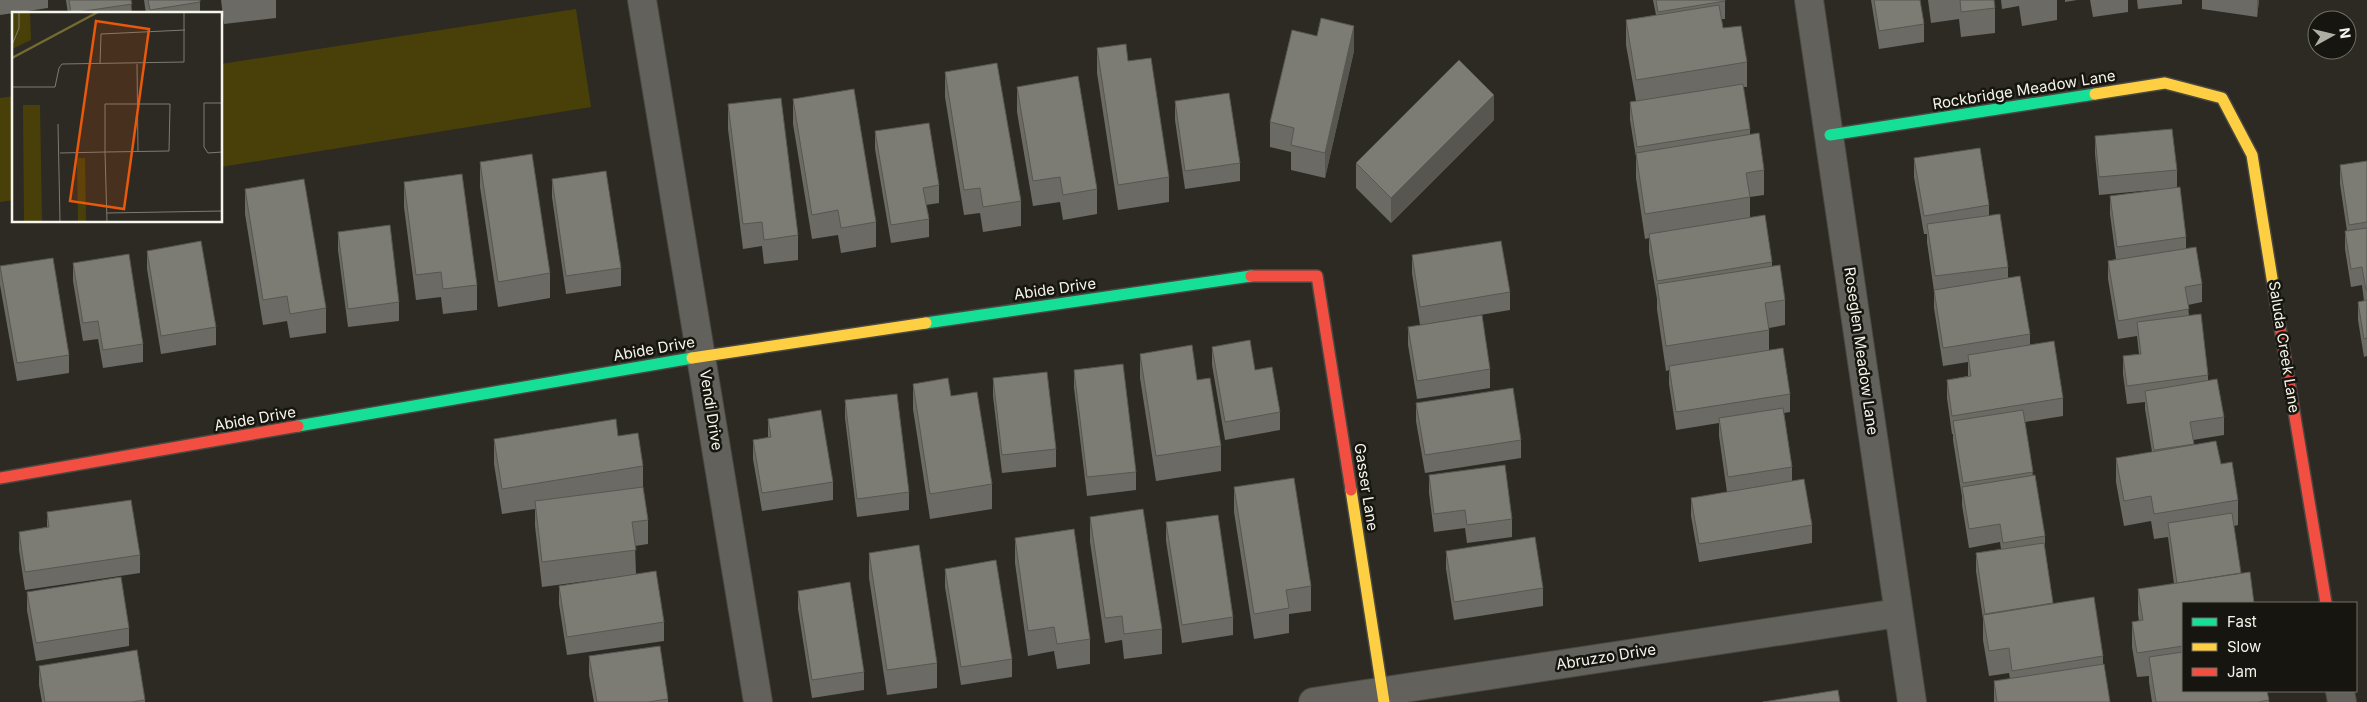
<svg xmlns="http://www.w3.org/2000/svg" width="2367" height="702" font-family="Inter,sans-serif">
<rect width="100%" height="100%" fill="#2c2a23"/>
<g fill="#494009">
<polygon points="576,9 591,107 221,167 221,64"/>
<polygon points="14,96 14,200 0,202 0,98"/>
</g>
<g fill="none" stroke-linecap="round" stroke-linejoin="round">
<defs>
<g id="street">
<polyline points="642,0 758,702"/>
<polyline points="1809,0 1912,702"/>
<polyline points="2340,691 2342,702"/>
<polyline points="1313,702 1898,613"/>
</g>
<g id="fast">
<polyline points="1830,135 2095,94"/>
<polyline points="926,323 1251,276"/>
<polyline points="298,426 692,358"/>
</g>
<g id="slow">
<polyline points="2095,94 2165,83 2222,98 2252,155 2276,303"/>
<polyline points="692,358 926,323"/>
<polyline points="1351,490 1384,702"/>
</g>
<g id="jam">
<polyline points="1251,276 1317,276 1351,490"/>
<polyline points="2276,303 2326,603"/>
<polyline points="0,478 298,426"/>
</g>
</defs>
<use href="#street" stroke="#494841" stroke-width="30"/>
<use href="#fast" stroke="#494841" stroke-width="14"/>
<use href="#slow" stroke="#494841" stroke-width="14"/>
<use href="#jam" stroke="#494841" stroke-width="14"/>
<use href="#street" stroke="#63615b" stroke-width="28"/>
<use href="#fast" stroke="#16e098" stroke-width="11"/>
<use href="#slow" stroke="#ffcf43" stroke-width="11"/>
<use href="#jam" stroke="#f24e42" stroke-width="11"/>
</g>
<g fill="#6b6a64">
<polygon points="0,0 48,0 48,8 0,15"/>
<polygon points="66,0 131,0 132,14 68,14"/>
<polygon points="144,0 200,0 200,14 146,14"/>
<polygon points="221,0 276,0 276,18 224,24"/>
<polygon points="1653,0 1725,0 1725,19 1721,19 1723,28 1747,62 1747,87 1743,87 1750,129 1750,135 1764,170 1764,195 1750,197 1750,217 1772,262 1772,266 1785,300 1785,325 1769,328 1769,350 1790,394 1790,412 1784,413 1792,467 1792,481 1812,525 1812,543 1699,562 1691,516 1691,498 1727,492 1719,436 1719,423 1676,430 1669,384 1669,370 1666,371 1657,309 1657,299 1649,252 1649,238 1645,239 1636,178 1636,157 1630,120 1630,102 1636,101 1626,45 1626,20 1656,15"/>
<polygon points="1871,0 1920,0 1924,24 1924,42 1879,49"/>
<polygon points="1928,0 1994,0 1995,8 1995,33 1961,37 1959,19 1931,23"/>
<polygon points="2001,0 2057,0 2057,20 2022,26 2019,6 2002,9"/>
<polygon points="2065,0 2077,0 2065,2"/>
<polygon points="2090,0 2128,0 2128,12 2093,17"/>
<polygon points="2137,0 2182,0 2182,4 2138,9"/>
<polygon points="2202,0 2259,0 2257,17 2202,9"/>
<polygon points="1097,48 1128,61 1169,177 1169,202 1118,210 1097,73"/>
<polygon points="1354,51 1325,178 1291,170 1291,152 1270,147 1270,122"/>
<polygon points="945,72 1021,201 1021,226 983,232 980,213 964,215 945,97"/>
<polygon points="1017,87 1097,189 1097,214 1063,220 1060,202 1033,206 1017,112"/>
<polygon points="793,99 876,222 876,247 841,253 838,235 812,239 793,124"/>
<polygon points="1175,101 1240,163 1240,181 1185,189 1175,120"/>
<polygon points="728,104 798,235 798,260 764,264 762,246 743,249 728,129"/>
<polygon points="1494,120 1391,223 1356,188 1356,163"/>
<polygon points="875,131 939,185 939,203 926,205 929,219 929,237 891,243 875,149"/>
<polygon points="2095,136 2177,170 2177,187 2186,237 2186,248 2202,284 2202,302 2188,305 2189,316 2208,375 2208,381 2224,417 2224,435 2193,440 2194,445 2221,464 2238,500 2238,525 2234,526 2183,603 2183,691 2267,691 2269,702 2152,702 2149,682 2149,676 2137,677 2132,647 2132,622 2139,621 2138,614 2138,589 2174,584 2168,537 2154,539 2151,521 2124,526 2116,482 2116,458 2152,452 2145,409 2145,402 2127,404 2123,374 2123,356 2139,354 2137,336 2118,339 2108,279 2108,261 2116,259 2110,214 2110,196 2163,189 2099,195 2095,154"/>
<polygon points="1914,158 1989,205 1989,215 2008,267 2008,278 2030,334 2030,345 2063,398 2063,416 2025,422 2033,476 2045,536 2045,549 2053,603 2103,656 2103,664 2110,702 1994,702 1994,681 2010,679 2009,673 1989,676 1983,640 1983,619 1976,571 1976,553 2001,549 2000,542 1969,548 1962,505 1962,497 1953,440 1953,434 1952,434 1947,398 1947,380 1968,376 1968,362 1943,366 1934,308 1934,291 1927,242 1927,234 1924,234 1914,177"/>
<polygon points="2367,161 2367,356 2364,357 2358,320 2358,302 2364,301 2362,285 2351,287 2345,249 2345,231 2347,231 2340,184 2340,165"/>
<polygon points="480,162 550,273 550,298 498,307 480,187"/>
<polygon points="552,179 621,268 621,286 566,294 552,197"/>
<polygon points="404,182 477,285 477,310 443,314 441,297 416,300 404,207"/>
<polygon points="245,189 326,308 326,333 290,338 287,321 263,325 245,214"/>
<polygon points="338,232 399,302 399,321 348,327 338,250"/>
<polygon points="147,251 216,327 216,345 161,354 147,269"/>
<polygon points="1412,255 1510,292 1510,310 1420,325 1412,273"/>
<polygon points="73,263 143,344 143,362 103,368 98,339 83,341 73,281"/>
<polygon points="0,266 69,355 69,373 17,381 0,285"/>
<polygon points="1408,327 1490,369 1490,388 1417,399 1408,345"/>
<polygon points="1212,347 1255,370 1280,412 1280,430 1225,440 1212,365"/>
<polygon points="1140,354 1197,380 1221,446 1221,471 1156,481 1140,378"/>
<polygon points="1074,370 1136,472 1136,490 1087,496 1074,388"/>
<polygon points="993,378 1056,449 1056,467 1002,473 993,396"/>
<polygon points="913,384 951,396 992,484 992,509 930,519 913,409"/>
<polygon points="845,400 909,492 909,510 857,517 845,418"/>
<polygon points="1416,403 1521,440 1521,458 1425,473 1416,421"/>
<polygon points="768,419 833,482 833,500 762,511 753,459 753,440 768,438"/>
<polygon points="618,436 643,466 643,487 648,520 648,544 635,546 636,574 664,622 664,641 567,655 559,604 559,586 632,575 542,587 535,526 535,509 502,514 494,464 494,439"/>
<polygon points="1429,475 1512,519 1512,537 1467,543 1465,528 1434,532 1429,493"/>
<polygon points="1234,487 1311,586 1311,611 1289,614 1289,633 1254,639 1234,512"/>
<polygon points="47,512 140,555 140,573 25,590 19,550 19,532 47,527"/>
<polygon points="1090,517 1162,629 1162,654 1124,659 1122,640 1105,643 1090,542"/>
<polygon points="1166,522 1233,617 1233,635 1182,643 1166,541"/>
<polygon points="1015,538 1090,639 1090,664 1057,669 1054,651 1028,656 1015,563"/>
<polygon points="1446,551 1543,588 1543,606 1454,620 1446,569"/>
<polygon points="869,553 937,663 937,688 887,695 869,578"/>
<polygon points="945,569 1012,659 1012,677 961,685 945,587"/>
<polygon points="798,591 864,672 864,690 812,698 798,609"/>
<polygon points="27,592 129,628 129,646 36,661 27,610"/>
<polygon points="589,656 668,699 668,702 594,702 589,675"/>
<polygon points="39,666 145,700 145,702 42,702 39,685"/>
</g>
<g fill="#575651">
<polygon points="2257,0 2259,0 2257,17"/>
<polygon points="1354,26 1354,51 1325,178 1325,153"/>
<polygon points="1494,95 1494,120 1391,223 1391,198"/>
</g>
<g fill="#7c7b74" stroke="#575651">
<polygon points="69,0 131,0 132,4 71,13"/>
<polygon points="148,0 200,0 200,2 150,10"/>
<polygon points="1656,0 1725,0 1725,1 1658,12"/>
<polygon points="1874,0 1920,0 1924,24 1879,31"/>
<polygon points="1960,0 1994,0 1995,8 1961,12"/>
<polygon points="1719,5 1723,28 1741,26 1747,62 1636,80 1626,20"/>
<polygon points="1321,18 1354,26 1325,153 1291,145 1294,128 1270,122 1292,30 1317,36"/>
<polygon points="1126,44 1128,61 1151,58 1169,177 1118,185 1097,48"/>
<polygon points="1459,60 1494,95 1391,198 1356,163"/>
<polygon points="997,63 1021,201 983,207 980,188 964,190 945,72"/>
<polygon points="1078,76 1097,189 1063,195 1060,177 1033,181 1017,87"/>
<polygon points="1743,84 1750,129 1637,147 1630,102"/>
<polygon points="854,89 876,222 841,228 838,210 812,215 793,99"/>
<polygon points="1229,93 1240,163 1185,171 1175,101"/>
<polygon points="781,98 798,235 764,240 762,222 743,224 728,104"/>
<polygon points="929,123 939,185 923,188 929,219 891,225 875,131"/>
<polygon points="2172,129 2177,170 2099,177 2095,136"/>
<polygon points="1759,133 1764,170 1746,173 1750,197 1645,214 1636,153"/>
<polygon points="1980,148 1989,205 1924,216 1914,158"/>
<polygon points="532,154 550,273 498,282 480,162"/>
<polygon points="2367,161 2367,222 2349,225 2340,165"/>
<polygon points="606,171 621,268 566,276 552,179"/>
<polygon points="462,174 477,285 443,289 441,272 416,275 404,182"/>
<polygon points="304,179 326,308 290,314 287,296 263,300 245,189"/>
<polygon points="2180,187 2186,237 2117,247 2110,196"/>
<polygon points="2000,214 2008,267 1935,276 1927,224"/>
<polygon points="1765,215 1772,262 1657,281 1649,234"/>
<polygon points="390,225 399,302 348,309 338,232"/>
<polygon points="2367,228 2367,290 2366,290 2362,267 2351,269 2345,231"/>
<polygon points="201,241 216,327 161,336 147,251"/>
<polygon points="1501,241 1510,292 1420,307 1412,255"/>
<polygon points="2196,247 2202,284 2185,287 2189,309 2118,321 2108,261"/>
<polygon points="129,254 143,344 103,350 98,321 83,323 73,263"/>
<polygon points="53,258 69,355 17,363 0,266"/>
<polygon points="1780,265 1785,300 1765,303 1769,330 1666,346 1657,284"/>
<polygon points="2020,276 2030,334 1943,348 1934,290"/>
<polygon points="2367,300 2367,338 2364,339 2358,302"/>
<polygon points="2201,314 2208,375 2127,386 2123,356 2141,354 2137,322"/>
<polygon points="1482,315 1490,369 1417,381 1408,327"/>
<polygon points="1250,340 1255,370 1272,367 1280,412 1225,422 1212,347"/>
<polygon points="2054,341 2063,398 1952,416 1947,380 1971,376 1968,355"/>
<polygon points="1192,345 1197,380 1210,378 1221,446 1156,456 1140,354"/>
<polygon points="1783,348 1790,394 1676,412 1669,366"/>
<polygon points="1123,364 1136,472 1087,477 1074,370"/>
<polygon points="1047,372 1056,449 1002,455 993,378"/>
<polygon points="948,378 951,396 977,392 992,484 930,494 913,384"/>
<polygon points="2217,379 2224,417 2190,422 2194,444 2154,450 2145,391"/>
<polygon points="1513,388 1521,440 1425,455 1416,403"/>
<polygon points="897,394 909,492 857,499 845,400"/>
<polygon points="1783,408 1792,467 1728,477 1719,418"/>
<polygon points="821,410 833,482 762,493 753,440 771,437 768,419"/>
<polygon points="2023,410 2033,472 1963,483 1953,421"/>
<polygon points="616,419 618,436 638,433 643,466 502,489 494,439"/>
<polygon points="2216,441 2221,464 2232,462 2238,500 2154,514 2151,496 2124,501 2116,458"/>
<polygon points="1505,465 1512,519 1467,525 1465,510 1434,514 1429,475"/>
<polygon points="2035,475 2045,536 2003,543 2000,524 1969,529 1962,487"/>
<polygon points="1294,478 1311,586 1286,590 1289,608 1254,614 1234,487"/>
<polygon points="1804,479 1812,525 1699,544 1691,498"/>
<polygon points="643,487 648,520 632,522 636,550 542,562 535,501"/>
<polygon points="131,500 140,555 25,572 19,532 49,527 47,512"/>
<polygon points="1143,509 1162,629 1124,634 1122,616 1105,618 1090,517"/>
<polygon points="2232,513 2241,573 2177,583 2168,523"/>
<polygon points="1218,515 1233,617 1182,625 1166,522"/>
<polygon points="1074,529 1090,639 1057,644 1054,627 1028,631 1015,538"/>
<polygon points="1535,537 1543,588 1454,602 1446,551"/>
<polygon points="2044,543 2053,603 1985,614 1976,553"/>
<polygon points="919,545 937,663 887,670 869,553"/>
<polygon points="996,560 1012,659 961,667 945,569"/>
<polygon points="656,571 664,622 567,637 559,586"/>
<polygon points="2250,572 2254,603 2183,603 2183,646 2137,653 2132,622 2143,620 2138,589"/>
<polygon points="121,577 129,628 36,643 27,592"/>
<polygon points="850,582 864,672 812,680 798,591"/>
<polygon points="2094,597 2103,656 2012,671 2009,648 1989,651 1983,615"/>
<polygon points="660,646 668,699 648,702 597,702 589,656"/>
<polygon points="137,650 145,700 131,702 45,702 39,666"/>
<polygon points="2183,652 2183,691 2267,691 2269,700 2258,702 2156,702 2149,657"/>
<polygon points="2104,664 2110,702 1997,702 1994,681"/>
<polygon points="1838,690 1840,702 1763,702"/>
</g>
<g text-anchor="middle" stroke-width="5" stroke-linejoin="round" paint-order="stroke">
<g font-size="15" fill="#f6f5eb" stroke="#16150f">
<text transform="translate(2024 90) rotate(-9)" y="5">Rockbridge Meadow Lane</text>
<text transform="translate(1055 289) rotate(-8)" y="5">Abide Drive</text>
<text transform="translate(2284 347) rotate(81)" y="5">Saluda Creek Lane</text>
<text transform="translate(654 349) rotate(-10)" y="5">Abide Drive</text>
<text transform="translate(1861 351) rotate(82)" y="5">Roseglen Meadow Lane</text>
<text transform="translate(711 410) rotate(81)" y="5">Vendi Drive</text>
<text transform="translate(255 419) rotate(-10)" y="5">Abide Drive</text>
<text transform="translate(1366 487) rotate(81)" y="5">Gasser Lane</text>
<text transform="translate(1606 657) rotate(-9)" y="5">Abruzzo Drive</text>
</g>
</g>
<g transform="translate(12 12)">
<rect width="210" height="210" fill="#2c2a23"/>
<path d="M0 0H18L19 28 0 37ZM11 93H28L30 210H12ZM65 146H73L74 210H66Z" fill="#494009"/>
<path fill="none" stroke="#756b32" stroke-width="2.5" d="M0 46 86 0"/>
<path fill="none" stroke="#7d7b73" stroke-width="1" d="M0 33 7 16V0M88 52 89 22 173 18M125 52 126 139M0 75H43L47 56 50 52 172 50V0M210 91H192V135L196 141 210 140M46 112 48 210M48 141 93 140 157 139 158 92H93V140L95 210M95 201 210 199"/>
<path fill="#e8590c" fill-opacity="0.15" stroke="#e8590c" stroke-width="2.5" d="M84 9 137 17 112 197 58 189Z"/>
<rect width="210" height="210" fill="none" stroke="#f6f5eb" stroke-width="2.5"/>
</g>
<rect x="2182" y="602" width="175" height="90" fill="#16150f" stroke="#706f67"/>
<rect x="2192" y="618" width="25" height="8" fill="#16e098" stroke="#706f67"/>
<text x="2227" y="627" font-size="15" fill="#f6f5eb">Fast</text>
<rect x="2192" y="643" width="25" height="8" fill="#ffcf43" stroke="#706f67"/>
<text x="2227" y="652" font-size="15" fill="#f6f5eb">Slow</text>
<rect x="2192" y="668" width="25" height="8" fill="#f24e42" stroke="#706f67"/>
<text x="2227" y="677" font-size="15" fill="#f6f5eb">Jam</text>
<g transform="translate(2332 35) rotate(82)"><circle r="24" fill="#16150f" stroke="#706f67"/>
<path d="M0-4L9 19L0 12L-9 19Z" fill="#afaea5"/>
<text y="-8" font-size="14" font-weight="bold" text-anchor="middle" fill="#f6f5eb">N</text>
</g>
</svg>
